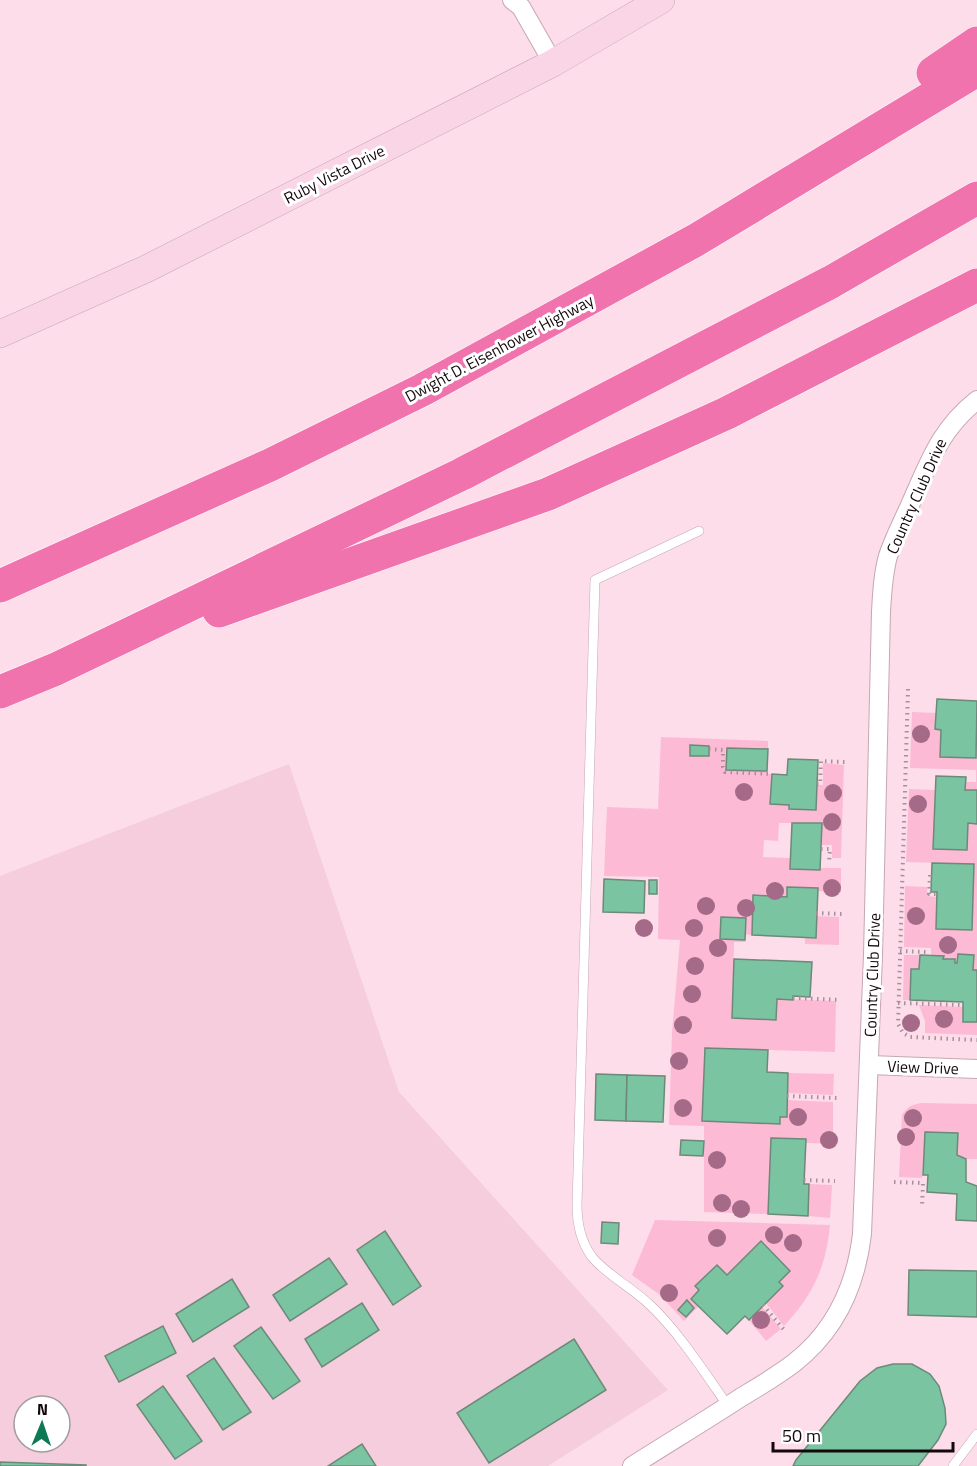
<svg xmlns="http://www.w3.org/2000/svg" width="977" height="1466" font-family="'Titillium Web',sans-serif">
<rect width="100%" height="100%" fill="#fddde9"/>
<path fill="#f5cddd" fill-rule="evenodd" d="M289 764 399 1092 668 1390 548 1466H0V876ZM24 1406H60V1442H24Z"/>
<g fill="#fcbad5">
<polygon points="912,712 936,713 935,729 941,730 976,758 977,732 977,790 965,790 966,782 976,782 976,770 910,768"/>
<polygon points="661,737 768,741 768,749 727,770 767,771 767,774 772,774 770,804 789,805 789,809 816,810 817,785 823,785 823,763 844,765 841,858 832,858 832,845 821,845 822,823 779,823 778,841 764,840 763,857 790,858 790,869 820,870 820,868 841,868 841,892 818,891 817,888 788,887 787,897 753,895 752,935 745,934 721,918 720,939 745,940 746,942 734,942 732,1018 775,1020 777,999 836,1001 835,1052 705,1048 780,1124 780,1117 787,1117 787,1100 833,1102 833,1144 806,1143 805,1139 771,1138 768,1214 704,1212 704,1126 669,1125 672,1033 680,940 658,939 659,877 604,876 607,807 658,809"/>
<polygon points="909,789 935,790 934,849 967,850 968,823 977,824 977,970 973,970 974,955 958,954 957,963 955,963 955,959 943,959 943,956 931,955 931,948 904,947 905,886 927,887 927,896 937,897 936,929 972,930 974,864 906,862"/>
<polygon points="816,916 839,917 839,945 805,944 805,937"/>
<polygon points="904,955 920,955 919,969 911,969 910,1000 903,1000"/>
<polygon points="919,1005 963,1007 963,1022 977,1022 977,1035 925,1033 925,1021"/>
<polygon points="788,1073 834,1074 833,1095 787,1093"/>
<path d="M922 1103 977 1104V1159H966L957 1155V1133L925 1132 922 1178 899 1177 902 1115C907 1107 912 1104 922 1103Z"/>
<polygon points="809,1184 832,1185 830,1218 808,1216"/>
<path d="M655 1220 830 1225C826 1267 813 1295 784 1326L766 1303 783 1286 779 1282 790 1271 761 1242 727 1275 717 1265 695 1286 699 1290V1306L684 1321 660 1295 632 1275Z"/>
<polygon points="762,1307 781,1329 766,1341 749,1320"/>
</g>
<g fill="#7bc4a1" stroke="#6d897a" stroke-width="1.5">
<polygon points="937,699 977,701 976,758 940,757 941,730 935,729"/>
<polygon points="690,745 709,746 709,756 690,756"/>
<polygon points="727,748 768,749 767,771 726,770"/>
<polygon points="788,759 818,760 816,810 789,809 789,805 770,804 772,774 787,775"/>
<polygon points="936,776 966,777 965,790 977,790 977,824 968,823 967,850 933,849"/>
<polygon points="792,823 822,823 820,870 790,869"/>
<polygon points="932,863 974,864 972,930 936,929 937,892 931,892"/>
<polygon points="604,879 645,881 644,913 603,912"/>
<rect x="649" y="880" width="8" height="14"/>
<polygon points="787,887 818,888 816,938 752,935 753,895 787,897"/>
<polygon points="721,917 746,918 745,940 720,939"/>
<polygon points="958,954 974,955 973,970 977,970 977,1022 963,1022 963,1002 910,1000 911,969 919,969 920,955 944,956 943,959 955,959 955,963 957,963"/>
<polygon points="734,959 812,962 810,997 793,996 793,1000 777,999 776,1020 732,1018"/>
<polygon points="705,1048 768,1050 767,1072 788,1073 787,1117 780,1117 780,1124 702,1121"/>
<polygon points="596,1074 627,1075 626,1121 595,1120"/>
<polygon points="627,1075 665,1076 663,1122 626,1121"/>
<polygon points="925,1132 958,1133 957,1155 966,1159 966,1182 977,1186 977,1221 956,1220 957,1194 927,1192 928,1175 923,1175"/>
<polygon points="771,1138 806,1139 804,1184 809,1184 808,1216 768,1214"/>
<polygon points="681,1140 704,1141 703,1156 680,1155"/>
<polygon points="602,1222 619,1223 618,1244 601,1243"/>
<polygon points="385,1231 421,1286 393,1305 357,1250"/>
<polygon points="761,1241 790,1271 779,1282 783,1286 749,1320 745,1316 727,1334 691,1299 699,1290 695,1286 717,1265 727,1275"/>
<polygon points="329,1258 347,1284 290,1321 273,1295"/>
<polygon points="909,1270 977,1271 977,1317 908,1315"/>
<polygon points="232,1279 249,1307 193,1342 176,1314"/>
<polygon points="687,1300 694,1308 686,1317 678,1310"/>
<polygon points="362,1303 379,1330 322,1367 305,1339"/>
<polygon points="163,1326 176,1353 119,1382 105,1356"/>
<polygon points="261,1327 300,1381 273,1399 234,1346"/>
<polygon points="574,1339 606,1390 489,1463 457,1413"/>
<polygon points="214,1358 251,1412 223,1430 187,1376"/>
<polygon points="893,1364 912,1364 930,1374 939,1386 945,1408 946,1424 938,1440 918,1466 793,1466 796,1460 860,1381 877,1368"/>
<polygon points="163,1386 202,1441 175,1459 137,1405"/>
<polygon points="362,1444 376,1466 328,1466"/>
<polygon points="0,1462 86,1465 86,1466 0,1466"/>
</g>
<g fill="none" stroke-linecap="round" stroke-linejoin="round">
<defs>
<g id="lane">
<path d="M699 531 595 580 577 1205C577 1223 581 1242 592 1257 606 1274 632 1288 649 1304 678 1331 705 1373 728 1406"/>
<polyline points="953,1466 977,1434"/>
</g>
<g id="street">
<polyline points="512,0 521,7 553,63"/>
<polyline points="869,1065 977,1069"/>
<path d="M632 1466C668 1443 705 1421 740 1398 758 1387 777 1376 794 1363 835 1331 856 1285 862 1234L873 955 881 612C882 593 883 574 888 556 894 538 903 521 910 505 929 463 940 429 977 400"/>
</g>
<polyline id="secondary" points="0,334 146,269 553,63 661,0"/>
<g id="highway">
<polyline points="933,73 977,43"/>
<polyline points="0,586 270,465 422,390 696,240 977,70"/>
<polyline points="219,611 548,494 727,413 977,285"/>
<polyline points="0,692 56,669 462,474 831,282 977,198"/>
</g>
</defs>
<use href="#lane" stroke="#c6a7b3" stroke-width="10"/>
<use href="#street" stroke="#c6a7b3" stroke-width="20"/>
<use href="#secondary" stroke="#c6a7b3" stroke-width="28"/>
<use href="#highway" stroke="#fff" stroke-width="34"/>
<g stroke="#a79099" stroke-width="4" stroke-dasharray="1.5 4.5" stroke-linecap="butt">
<polyline points="908,689 898,1024 903,1033 910,1037 977,1040"/>
<polyline points="709,749 723,750 723,767 725,772 771,774"/>
<polyline points="817,784 820,784 821,761 846,762"/>
<polyline points="821,849 830,849 829,863"/>
<polyline points="930,875 929,894 937,894"/>
<polyline points="816,913 843,914"/>
<polyline points="900,951 927,952 927,955"/>
<polyline points="793,998 840,1000"/>
<polyline points="898,1003 963,1005"/>
<polyline points="787,1096 837,1098"/>
<polyline points="804,1180 835,1181"/>
<polyline points="894,1182 923,1183 922,1206"/>
<polyline points="763,1305 785,1331"/>
</g>
<use href="#lane" stroke="#fff" stroke-width="9"/>
<use href="#street" stroke="#fff" stroke-width="18"/>
<use href="#secondary" stroke="#fad5e6" stroke-width="27"/>
<use href="#highway" stroke="#f073ad" stroke-width="33"/>
</g>
<g fill="#a46a88">
<circle cx="921" cy="734" r="9"/>
<circle cx="744" cy="792" r="9"/>
<circle cx="833" cy="793" r="9"/>
<circle cx="918" cy="804" r="9"/>
<circle cx="832" cy="822" r="9"/>
<circle cx="832" cy="888" r="9"/>
<circle cx="775" cy="891" r="9"/>
<circle cx="706" cy="906" r="9"/>
<circle cx="746" cy="908" r="9"/>
<circle cx="916" cy="916" r="9"/>
<circle cx="644" cy="928" r="9"/>
<circle cx="694" cy="928" r="9"/>
<circle cx="948" cy="945" r="9"/>
<circle cx="718" cy="948" r="9"/>
<circle cx="695" cy="966" r="9"/>
<circle cx="692" cy="994" r="9"/>
<circle cx="944" cy="1019" r="9"/>
<circle cx="911" cy="1023" r="9"/>
<circle cx="683" cy="1025" r="9"/>
<circle cx="679" cy="1061" r="9"/>
<circle cx="683" cy="1108" r="9"/>
<circle cx="798" cy="1117" r="9"/>
<circle cx="913" cy="1118" r="9"/>
<circle cx="906" cy="1137" r="9"/>
<circle cx="829" cy="1140" r="9"/>
<circle cx="717" cy="1160" r="9"/>
<circle cx="722" cy="1203" r="9"/>
<circle cx="741" cy="1209" r="9"/>
<circle cx="774" cy="1235" r="9"/>
<circle cx="717" cy="1238" r="9"/>
<circle cx="793" cy="1243" r="9"/>
<circle cx="669" cy="1293" r="9"/>
<circle cx="761" cy="1320" r="9"/>
</g>
<g text-anchor="middle" stroke-width="6" stroke-linejoin="round" paint-order="stroke">
<g font-size="16" fill="#13090d" stroke="#fff">
<text transform="translate(334 174) rotate(-27)" y="6">Ruby Vista Drive</text>
<text transform="translate(499 348) rotate(-28)" y="6">Dwight D. Eisenhower Highway</text>
<text transform="translate(916 496) rotate(-66)" y="6">Country Club Drive</text>
<text transform="translate(872 975) rotate(-88)" y="6">Country Club Drive</text>
<text transform="translate(923 1067) rotate(2)" y="6">View Drive</text>
</g>
</g>
<g transform="translate(42 1424) rotate(2)"><circle r="28" fill="#ffffff" stroke="#a19d9e" stroke-width="1.5"/>
<path d="M0-4.5L10 22L0 15L-10 22Z" fill="#0e7a55"/>
<text y="-9" font-size="16" font-weight="bold" text-anchor="middle" fill="#13090d">N</text>
</g>
<path d="M773 1442v9h180v-9" fill="none" stroke="#13090d" stroke-width="3"/>
<text x="782" y="1442" font-size="18" fill="#13090d" stroke="#ffffff" stroke-width="4.5" paint-order="stroke">50 m</text>
</svg>
